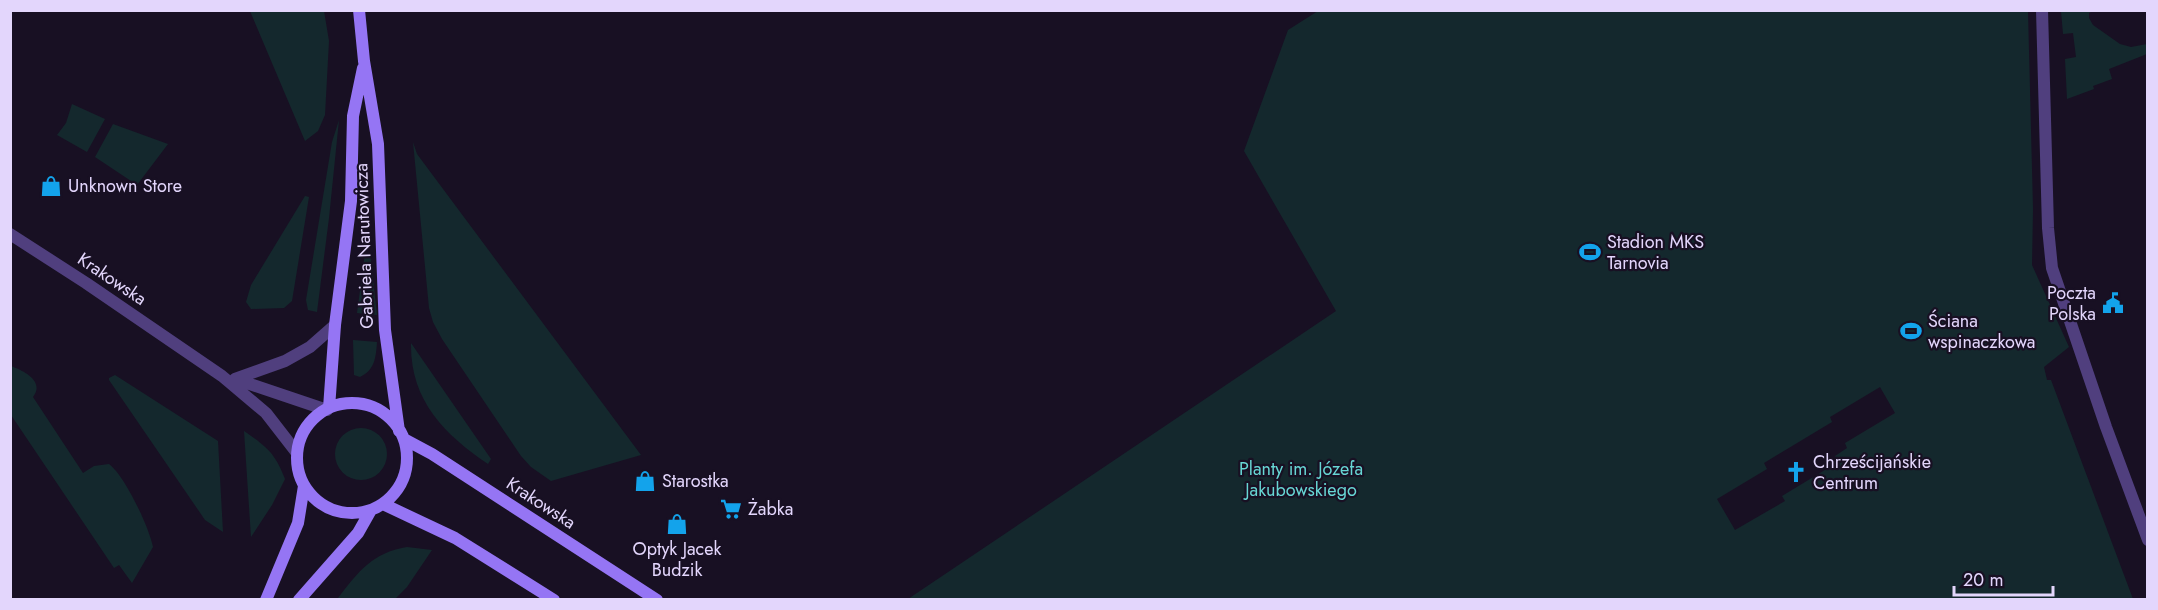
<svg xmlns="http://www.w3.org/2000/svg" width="2158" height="610" font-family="Jost,sans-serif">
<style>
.green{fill:#14282d;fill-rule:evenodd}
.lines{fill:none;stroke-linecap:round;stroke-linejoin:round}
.street{stroke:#503f7e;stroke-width:12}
.secondary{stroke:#9575f4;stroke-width:12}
.labels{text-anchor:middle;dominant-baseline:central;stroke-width:4.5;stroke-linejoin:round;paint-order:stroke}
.poi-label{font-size:18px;fill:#e3d6fc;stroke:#181023;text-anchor:start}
.street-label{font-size:18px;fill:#e3d6fc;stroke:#181023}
.park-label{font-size:18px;fill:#67d6d4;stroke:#181023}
</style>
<rect width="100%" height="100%" fill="#181023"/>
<!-- green -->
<path class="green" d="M250,11H324L329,41L325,115L318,131L305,141Z
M1318,11H2028L2033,209L2032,265L2069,347L2044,367L2047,380H2051L2133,599H908L1336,311L1244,151L1288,30ZM1880,387L1895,413L1845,443L1847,448L1835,456L1838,462L1782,496L1785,501L1735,530L1717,499L1767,469L1764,463L1832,422L1830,417Z
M2061,11H2093L2089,13V18L2093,25L2120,44L2131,47L2147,44V54L2109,69L2112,79L2093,86L2094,89L2067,99L2065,59L2076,57L2073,33L2063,34Z
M72,104L105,119L87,152L57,135L66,123Z
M339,120L329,218L317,312L308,310L306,300L332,142Z
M113,124L168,144L137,185L95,157Z
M413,142L417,154L641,455L551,481L531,467L521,456L442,339L433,322L429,308Z
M305,196L309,197L292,301L284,308L251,309L246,302L251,285Z
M365,253L370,255L371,261L377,315L357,313Z
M353,340L377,342C376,357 375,370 360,377L354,375Z
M411,343L491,459L488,464C444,434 410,400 411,343Z
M11,366C24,371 45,381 33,397L83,473L94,466L109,464C125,476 149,527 153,547L132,583L119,565L114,568L11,415Z
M115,375L218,441L223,532L205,520L109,380V378Z
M335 454a26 26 0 1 1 52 0a26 26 0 1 1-52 0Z
M244,431C267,447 275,453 285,479L272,505L251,537Z
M407,547L432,550L407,587L395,599L338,598C359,571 372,553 407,547Z"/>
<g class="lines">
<!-- street -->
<path class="street" d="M2042,10L2048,228L2052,268L2106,427L2148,540
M10,234L86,283L222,376L266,413L297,453
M235,379L285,361L310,347L335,325
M235,379L327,410"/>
<!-- secondary -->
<path class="secondary" d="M359,10L364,61L378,144L385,330L399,431
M297 458a55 55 0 1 1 110 0a55 55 0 1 1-110 0Z
M329,408L335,325L351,201L353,116L363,68
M404,439L432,454L657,600
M383,504L455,538L554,600
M266,600L298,523L304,486
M299,600L358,533L371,510"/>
</g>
<!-- icons -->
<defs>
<symbol id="shop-bare" viewBox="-9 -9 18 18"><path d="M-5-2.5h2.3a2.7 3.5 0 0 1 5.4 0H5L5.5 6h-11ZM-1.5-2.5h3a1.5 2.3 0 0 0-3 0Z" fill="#13a3eb" stroke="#181023" stroke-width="2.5" paint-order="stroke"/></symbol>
<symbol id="stadium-bare" viewBox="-9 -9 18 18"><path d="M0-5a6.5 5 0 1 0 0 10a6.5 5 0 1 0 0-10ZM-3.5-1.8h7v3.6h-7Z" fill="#13a3eb" stroke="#181023" stroke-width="2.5" paint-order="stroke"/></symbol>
<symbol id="civic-bare" viewBox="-9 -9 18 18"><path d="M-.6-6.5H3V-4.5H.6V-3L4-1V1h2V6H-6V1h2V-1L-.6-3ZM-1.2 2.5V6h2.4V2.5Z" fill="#13a3eb" stroke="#181023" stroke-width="2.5" paint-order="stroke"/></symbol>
<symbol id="church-bare" viewBox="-9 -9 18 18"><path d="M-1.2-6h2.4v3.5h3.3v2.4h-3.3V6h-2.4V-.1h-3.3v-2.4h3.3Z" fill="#13a3eb" stroke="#181023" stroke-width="2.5" paint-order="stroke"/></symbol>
<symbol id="supermarket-bare" viewBox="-9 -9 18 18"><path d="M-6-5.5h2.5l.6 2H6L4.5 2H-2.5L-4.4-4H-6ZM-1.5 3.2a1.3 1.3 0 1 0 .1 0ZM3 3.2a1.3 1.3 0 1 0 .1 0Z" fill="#13a3eb" stroke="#181023" stroke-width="2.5" paint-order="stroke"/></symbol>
</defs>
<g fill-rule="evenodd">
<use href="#shop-bare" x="36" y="171" width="30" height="30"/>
<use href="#stadium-bare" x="1575" y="237" width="30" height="30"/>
<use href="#civic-bare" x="2098" y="288" width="30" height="30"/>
<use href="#stadium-bare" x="1896" y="316" width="30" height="30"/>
<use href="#church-bare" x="1781" y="457" width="30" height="30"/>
<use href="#shop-bare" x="630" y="466" width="30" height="30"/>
<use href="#supermarket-bare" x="716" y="494" width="30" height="30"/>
<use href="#shop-bare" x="662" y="509" width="30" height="30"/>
</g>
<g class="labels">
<!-- poi labels -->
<g class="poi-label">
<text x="68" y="186">Unknown Store</text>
<text x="1607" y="242">Stadion MKS<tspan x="1607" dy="21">Tarnovia</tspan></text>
<text x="2096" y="293" text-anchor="end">Poczta<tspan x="2096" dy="21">Polska</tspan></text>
<text x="1928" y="321">Ściana<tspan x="1928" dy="21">wspinaczkowa</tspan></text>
<text x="1813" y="462">Chrześcijańskie<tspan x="1813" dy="21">Centrum</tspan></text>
<text x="662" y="481">Starostka</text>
<text x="748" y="509">Żabka</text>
<text x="677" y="549" text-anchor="middle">Optyk Jacek<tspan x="677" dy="21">Budzik</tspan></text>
</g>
<!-- street labels -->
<g class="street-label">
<text transform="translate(364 246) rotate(-92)">Gabriela Narutowicza</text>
<text transform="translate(112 279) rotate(34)">Krakowska</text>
<text transform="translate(541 503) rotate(33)">Krakowska</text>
</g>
<!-- park labels -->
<g class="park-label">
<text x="1301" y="469">Planty im. Józefa<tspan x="1301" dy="21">Jakubowskiego</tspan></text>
</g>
</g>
<!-- border -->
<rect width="2158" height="610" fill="none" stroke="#e3d6fc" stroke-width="24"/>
<!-- scale -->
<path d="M1954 586v9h99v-9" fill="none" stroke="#e3d6fc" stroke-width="3"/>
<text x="1963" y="586" font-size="18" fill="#e3d6fc" stroke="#181023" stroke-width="4.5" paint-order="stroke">20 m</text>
</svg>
